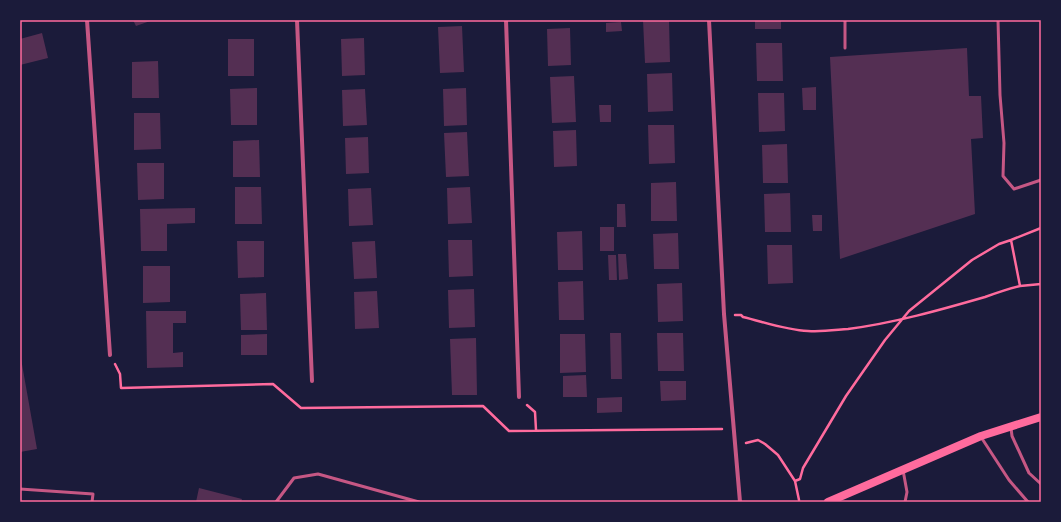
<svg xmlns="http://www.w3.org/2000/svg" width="1061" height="522" font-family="'Open Sans',sans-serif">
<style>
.building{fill:#542f53}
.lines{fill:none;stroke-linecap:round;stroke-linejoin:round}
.path{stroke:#ff6b9d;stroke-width:2.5}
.service{stroke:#c65784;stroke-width:3}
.minor{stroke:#c65784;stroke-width:4}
.secondary{stroke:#ff6b9d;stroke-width:8}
.neatline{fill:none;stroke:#ff6b9d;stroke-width:1.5}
</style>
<rect width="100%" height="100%" fill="#1b1b3a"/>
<!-- building -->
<path class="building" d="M133,20H153L136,26Z
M643,20H669L670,62L645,63Z
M755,20H781V29H755Z
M621,22L622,31L606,32V23Z
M462,26L464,72L440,73L438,27Z
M570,28L571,65L548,66L547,29Z
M42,33L48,58L20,65V39Z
M364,38L365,75L342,76L341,39Z
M228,39H254V76H228Z
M756,43H782L783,81H757Z
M967,48L969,96H981L983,138L971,139L975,214L840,259L830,57Z
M158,61L159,98H132V62Z
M672,73L673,111L648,112L647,74Z
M574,76L576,122L552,123L550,77Z
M816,87V110H803L802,88Z
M257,88V125H231L230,89Z
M466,88L467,125L444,126L443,89Z
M365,89L367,125L343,126L342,90Z
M758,93H784L785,131L759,132Z
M599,105H611V122H600Z
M134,113H160L161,149L134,150Z
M648,125H674L675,163L649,164Z
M576,130L577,166L554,167L553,131Z
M467,132L469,176L446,177L444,133Z
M368,137L369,173L346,174L345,138Z
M259,140L260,177H233V141Z
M787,144L788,183H763L762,145Z
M137,163H164V199L138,200Z
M676,182L677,221H651V183Z
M235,187H261L262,224H235Z
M470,187L472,223L448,224L447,188Z
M371,188L373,225L349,226L348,189Z
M790,193L791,232H765L764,194Z
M617,204H625L626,227H617Z
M195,208V223L167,224V251H141L140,209Z
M812,215H822V231H813Z
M600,227H614V251H600Z
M582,231L583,270H558L557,232Z
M678,233L679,269H654L653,234Z
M448,240H472L473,276L449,277Z
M237,241H264V277L238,278Z
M375,241L377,278L354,279L352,242Z
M767,245H792L793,283L768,284Z
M618,254H626L628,279L619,280Z
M608,255H616L617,280H609Z
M143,266H170V302L143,303Z
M583,281L584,320H559L558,282Z
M682,283L683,321L658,322L657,284Z
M474,289L475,327L449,328L448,290Z
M377,291L379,328L355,329L354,292Z
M266,293L267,330H241L240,294Z
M146,311H186V323H173V353L183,352V367L147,368Z
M610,333H621L622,379H611Z
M657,333H683L684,371H658Z
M267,334V355H241V335Z
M560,334H585L586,372L560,373Z
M476,338L477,395H452L450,339Z
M20,353L37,449L20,452Z
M586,375L587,397H563V376Z
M660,381H686V400L661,401Z
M622,397V412L597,413V398Z
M199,488L242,499L241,502H196Z"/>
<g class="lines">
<!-- path -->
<path class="path" d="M1020,286L1041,284
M735,315H741L743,317C764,322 786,330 808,331C822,332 835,330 848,329C894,323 940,310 985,297C996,293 1007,289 1020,286L1011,240L1041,228
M115,364L120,374L121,388L273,384L301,408L483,406L509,431L722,429
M527,405L535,412L536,430
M746,443L758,440L765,444L778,455L795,481L799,500
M795,481L800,479L803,468L846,396L885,340L909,311L972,260L999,244L1011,240"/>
<!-- service -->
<path class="service" d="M998,20L1000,95L1004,143L1003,176L1014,189L1041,180
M845,48V20
M1011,428L1012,436L1029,473L1041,484
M981,437L1009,480L1028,502
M903,470L907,492L905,502
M20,489L93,494L92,502
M276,502L294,478L318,474L419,502"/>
<!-- minor -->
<path class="minor" d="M87,20L110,355
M297,20L312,381
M506,20L519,397
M709,20L724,314L740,502"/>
<!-- secondary -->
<path class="secondary" d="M828,502L981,436L1041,417"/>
</g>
<!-- border -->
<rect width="1061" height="522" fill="none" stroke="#1b1b3a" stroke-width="42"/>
<rect x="21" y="21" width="1019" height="480" class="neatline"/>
</svg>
